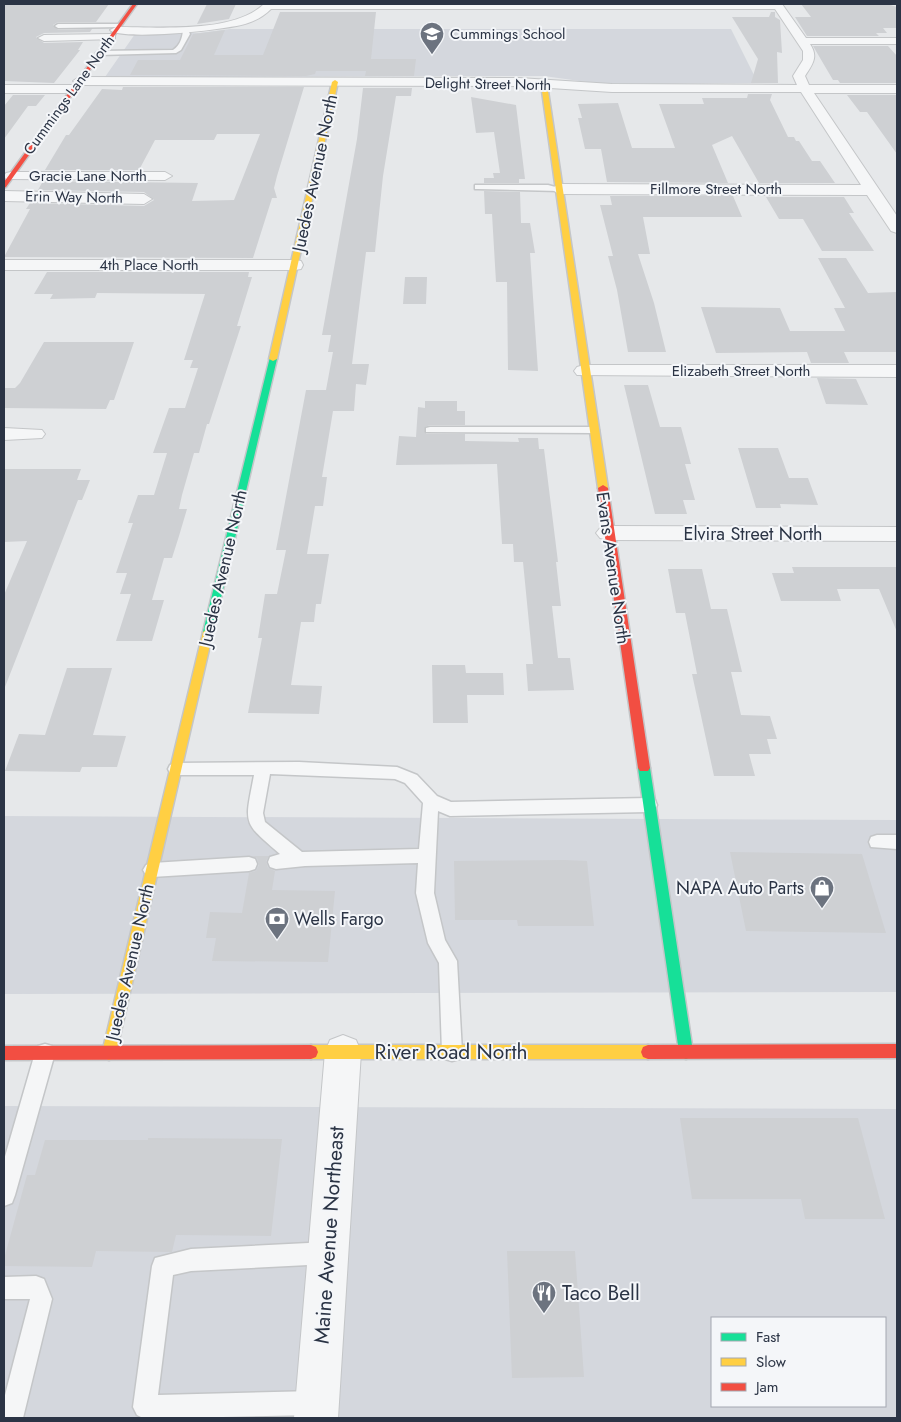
<svg xmlns="http://www.w3.org/2000/svg" width="901" height="1422" font-family="Jost,sans-serif">
<style>
.built{fill:#d4d7dd;fill-rule:evenodd}
.building{fill:#ced0d3}
.lines{fill:none;stroke-linecap:round;stroke-linejoin:round}
.lane-casing{stroke:#c4c6c8;stroke-width:3}
.street-casing{stroke:#c4c6c8;stroke-width:2}
.fast-casing{stroke:#c4c6c8;stroke-width:3}
.slow-casing{stroke:#c4c6c8;stroke-width:3}
.jam-casing{stroke:#c4c6c8;stroke-width:3}
.lane{fill:#f5f6f7;fill-rule:evenodd}
.street{fill:#f5f6f7;fill-rule:evenodd}
.fast{fill:#16e098;fill-rule:evenodd}
.slow{fill:#ffcf43;fill-rule:evenodd}
.jam{fill:#f24e42;fill-rule:evenodd}
.labels{text-anchor:middle;dominant-baseline:central;stroke-width:4;stroke-linejoin:round;paint-order:stroke}
.far-poi-label{font-size:15px;fill:#2b3445;stroke:#f4f6f9;text-anchor:start}
.far-street-label{font-size:15px;fill:#2b3445;stroke:#f4f6f9}
.street-label{font-size:18px;fill:#2b3445;stroke:#f4f6f9}
.poi-label{font-size:18px;fill:#2b3445;stroke:#f4f6f9;text-anchor:end}
.near-street-label{font-size:21px;fill:#2b3445;stroke:#f4f6f9}
.near-poi-label{font-size:21px;fill:#2b3445;stroke:#f4f6f9;text-anchor:start}
</style>
<rect width="100%" height="100%" fill="#e6e8ea"/>
<!-- built -->
<path class="built" d="M230,29H731L758,83L601,84L544,76L105,77L135,34L199,33Z
M4,816L897,820V992L4,994Z
M4,1106L897,1109V1418H4ZM712,1318H885V1406H712Z"/>
<!-- building -->
<path class="building" d="M4,4H109L96,22H58L53,25L58,30L92,29L90,32L44,33L36,37L44,43L83,42L78,50H80L54,83L4,81Z
M207,4H236L229,19L197,24Z
M801,4H887L897,7V28H883L887,33H876L879,36H807L795,17H811Z
M280,12H376L371,59H416L414,76H365L366,71H316L315,74L306,76L130,75L138,60H180L193,34L225,30L214,55H263Z
M771,12H775V17L780,20L782,53L777,52L778,83H751L758,59L732,17H769Z
M813,46H888L897,56V83H840L838,80H833Z
M123,87H304L277,176L274,188L277,198H272L253,258L4,257L30,209H26L30,203L144,206L154,200L144,192L38,190L43,181L198,183L192,201L234,200L260,134H217L214,140H155L139,170H45L66,135H69L102,89L122,90Z
M363,88H412L411,96H396L383,176L375,252H366L352,364H369L366,385L356,384L354,411H333L322,477H327L323,506H315L307,554H329L321,604H316L314,622H301L291,685L322,686L319,714L248,713L262,638H258L265,594H277L286,550H276L306,390H326L333,352H328L331,335H322L357,139Z
M748,94H772L770,100L788,137H794L796,141H799L812,161H820L835,183H759L732,136L712,145L728,183L607,182L601,149H585L578,118H582L578,104L618,103L632,148H675L659,104H704L702,98H747Z
M13,95H45L36,106H28L4,139V106Z
M847,95H897V154L867,112H860Z
M471,97L516,105L525,179H519V183H484V178H494L493,173H500L494,132L476,133Z
M484,191L520,192L521,223H530L535,253H530L538,371L508,370L507,282H496L492,214H485Z
M610,196H733L742,217H643L650,254H638L654,303L666,352H628L617,290L608,256H613L600,205H612Z
M766,197H844L854,213H849L874,251H822L803,219H779Z
M818,258H846L868,293L897,292V352H844L849,363H811L807,352L716,353L701,307L780,308L790,331H845L834,308H845Z
M47,272H249L248,277H252L237,326H241L209,424H207L199,453H194L182,495L179,509H187L179,536L172,558H164L152,600H164L152,641H116L131,594H120L127,573H116L133,523H128L138,495H154L167,453H153L169,408H185L198,368H190L193,360H184L205,294L97,293L95,298L50,299L53,294H34Z
M405,277H427L426,304H403Z
M44,342H134L114,400H110L106,409L4,408V388H15L20,383Z
M817,378L856,379L868,405L826,404Z
M624,385H648L660,427H681L691,464H685L695,500H683L687,514H655Z
M425,401H457V411H465V425H430L425,427L426,434H465V441L519,442L518,438H538L539,449H544L558,562H556L561,606H552L558,658H570L574,690L528,691L526,664H533L523,562H514L513,544H502L497,464L396,465L399,436L416,437L418,407L425,408Z
M738,448H778L789,478H808L818,505L780,504L781,508H756Z
M4,469H81L77,480H90L82,500H78L5,687L4,595L27,541L4,542Z
M792,567H897V632L879,589H837L841,601H781L772,573H794Z
M668,569H702L711,609H727L742,672H731L741,715L770,716L777,739H767L771,754H749L755,776H714L692,674H697L685,613H676Z
M432,665H465L466,673H503L504,695H467L468,723H433Z
M67,668H112L93,735L126,736L117,767H82L80,772L5,771L19,734L45,735Z
M730,852L862,854L886,933L746,931Z
M252,856H269L266,861L268,868L275,871L272,890L335,891L328,962L212,961L216,938H206L210,912L242,913L249,873L256,871L259,865L257,858Z
M564,860L587,861L594,926H518L517,920H455L454,861Z
M680,1118H858L885,1219H805L801,1199H692Z
M148,1138L282,1139L271,1236L176,1235L172,1252L96,1251L92,1267L4,1266V1259L27,1175H35L45,1140H148Z
M507,1251H575L584,1377L512,1378Z"/>
<g class="lines">
<defs>
<path id="lane" d="M119,24L121,27L58,28L55,26L58,24Z
M183,28H187L190,34L181,50L176,53L99,55L96,53L99,51L173,50C181,45 183,35 183,28Z
M475,185H548L563,189L559,191L478,189H475Z
M430,427H593L599,430L593,433L426,432V428Z
M299,762L397,767L417,775L437,796L451,802L649,798L655,800L657,805L655,810L649,812L450,816L438,811L434,893L445,940L457,961L462,1052L459,1059L452,1061L445,1059L442,1052L439,963L428,943L416,893L418,863L305,866L276,869L270,867L268,862L270,857L280,854C241,821 245,824 254,775H176L170,773L168,769L170,765L176,763ZM270,774L395,779L405,783L423,803L419,849L302,852L265,822L263,813Z
M877,835H897V849L871,847L869,842L871,837Z
M249,857L255,859L257,864L255,869L249,871L152,877L146,875L143,870L146,865L152,863Z
M45,1044L52,1046L55,1053L15,1195L12,1203L4,1206V1160L35,1053L38,1046Z
M328,1242L336,1245L339,1253L336,1261L328,1264L191,1271L173,1275L158,1395L315,1391L323,1395L327,1403L323,1411L315,1415L177,1418H143L137,1415L133,1407L152,1266L155,1258L191,1249Z
M36,1276L44,1279L52,1299L23,1418H4V1399L30,1299H4V1277Z"/>
<path id="street" d="M264,4H782L806,38H897V44H810C819,57 812,65 805,76L809,85H897V93H814L897,216V233L891,231L867,195L559,194L551,189L559,184L861,185L801,92H612L519,86L79,85L73,81L79,77L519,78L612,84L797,85L793,76L803,60V51L775,9H271C264,16 257,20 248,23C230,30 121,41 110,30L116,27C157,27 233,34 264,4Z
M111,34L115,35V39L44,41L38,38L44,35Z
M4,85H73L79,89L73,93H4Z
M11,172H165L172,176L165,180L6,179L4,176L6,173Z
M4,191L144,194L152,199L144,204L4,201Z
M4,260H295L301,261L303,265L301,269L295,270H4Z
M584,365H897V377L577,375L574,371L577,367Z
M4,428L42,430L45,434L42,438L4,440Z
M608,526L897,527V541L608,540L600,538L596,533L600,528Z
M343,1035L356,1040L361,1052L338,1418H294L325,1052L330,1040Z"/>
<path id="fast" d="M270,357L277,359L213,632L208,636L203,632Z
M644,763L648,765L650,768L693,1052L691,1057L686,1059L681,1057L679,1052L638,768L640,765Z"/>
<path id="slow" d="M335,80L338,82L277,359L273,361L269,359L332,82Z
M547,82L550,84L548,91L608,488L603,491L598,488L542,91L544,84Z
M208,628L213,632L116,1053L114,1058L109,1060L104,1058L102,1053L203,632Z
M311,1045H648L653,1047L655,1052L653,1057L648,1059H311L306,1057L304,1052L306,1047Z"/>
<path id="jam" d="M133,4H137L6,187L4,188V182Z
M603,485L608,488L650,768L648,771H640L638,768L598,488Z
M897,1044V1058L648,1059L643,1057L641,1052L643,1047L648,1045Z
M311,1045L316,1047L318,1052L316,1057L311,1059L4,1060V1046Z"/>
</defs>
<!-- lane casing -->
<use href="#lane" class="lane-casing"/>
<!-- street casing -->
<use href="#street" class="street-casing"/>
<!-- fast casing -->
<use href="#fast" class="fast-casing"/>
<!-- slow casing -->
<use href="#slow" class="slow-casing"/>
<!-- jam casing -->
<use href="#jam" class="jam-casing"/>
<!-- lane -->
<use href="#lane" class="lane"/>
<!-- street -->
<use href="#street" class="street"/>
<!-- fast -->
<use href="#fast" class="fast"/>
<!-- slow -->
<use href="#slow" class="slow"/>
<!-- jam -->
<use href="#jam" class="jam"/>
</g>
<!-- icons -->
<defs>
<symbol id="school-pin" viewBox="-11 -11 22 30"><path d="M0 17L-7.5 6A9.5 9.5 0 1 1 7.5 6Z" fill="#6c737f" stroke="#f4f6f9"/><path d="M0-5L7-2L0 1L-7-2ZM-4 1L0 2.5L4 1V4Q0 6-4 4Z" fill="#fff"/></symbol>
<symbol id="shop-pin" viewBox="-11 -11 22 30"><path d="M0 17L-7.5 6A9.5 9.5 0 1 1 7.5 6Z" fill="#6c737f" stroke="#f4f6f9"/><path d="M-5-2.5h2.3a2.7 3.5 0 0 1 5.4 0H5L5.5 6h-11ZM-1.5-2.5h3a1.5 2.3 0 0 0-3 0Z" fill="#fff"/></symbol>
<symbol id="bank-pin" viewBox="-11 -11 22 30"><path d="M0 17L-7.5 6A9.5 9.5 0 1 1 7.5 6Z" fill="#6c737f" stroke="#f4f6f9"/><path d="M-6-4H6V4H-6ZM0-2.3a2.3 2.3 0 1 0 0 4.6a2.3 2.3 0 1 0 0-4.6Z" fill="#fff"/></symbol>
<symbol id="restaurant-pin" viewBox="-11 -11 22 30"><path d="M0 17L-7.5 6A9.5 9.5 0 1 1 7.5 6Z" fill="#6c737f" stroke="#f4f6f9"/><path d="M-5-6h1v4h1v-4h1v4h1v-4h1v5L-1.5 .5V6h-2V.5L-5-1ZM5-6V6H3V1.5H1.5Q1.5-4 5-6Z" fill="#fff"/></symbol>
</defs>
<g fill-rule="evenodd">
<use href="#school-pin" x="418" y="20" width="28" height="38"/>
<use href="#shop-pin" x="808" y="874" width="28" height="38"/>
<use href="#bank-pin" x="263" y="905" width="28" height="38"/>
<use href="#restaurant-pin" x="530" y="1279" width="28" height="38"/>
</g>
<g class="labels">
<!-- far-poi labels -->
<g class="far-poi-label">
<text x="450" y="34">Cummings School</text>
</g>
<!-- far-street labels -->
<g class="far-street-label">
<text transform="translate(488 84) rotate(1)">Delight Street North</text>
<text transform="translate(69 95) rotate(-54)">Cummings Lane North</text>
<text x="88" y="176">Gracie Lane North</text>
<text x="716" y="189">Fillmore Street North</text>
<text transform="translate(74 197) rotate(1)">Erin Way North</text>
<text x="149" y="265">4th Place North</text>
<text x="741" y="371">Elizabeth Street North</text>
</g>
<!-- street labels -->
<g class="street-label">
<text transform="translate(315 173) rotate(-78)">Juedes Avenue North</text>
<text x="753" y="534">Elvira Street North</text>
<text transform="translate(223 568) rotate(-77)">Juedes Avenue North</text>
<text transform="translate(613 568) rotate(82)">Evans Avenue North</text>
<text transform="translate(130 962) rotate(-77)">Juedes Avenue North</text>
</g>
<!-- poi labels -->
<g class="poi-label">
<text x="804" y="888">NAPA Auto Parts</text>
<text x="294" y="919" text-anchor="start">Wells Fargo</text>
</g>
<!-- near-street labels -->
<g class="near-street-label">
<text x="451" y="1052">River Road North</text>
<text transform="translate(329 1235) rotate(-86)">Maine Avenue Northeast</text>
</g>
<!-- near-poi labels -->
<g class="near-poi-label">
<text x="562" y="1293">Taco Bell</text>
</g>
</g>
<!-- border -->
<rect width="901" height="1422" fill="none" stroke="#2b3445" stroke-width="10"/>
<!-- legend -->
<rect x="711" y="1317" width="175" height="90" fill="#f4f6f9" stroke="#a4a8b1"/>
<rect x="721" y="1333" width="25" height="8" fill="#16e098" stroke="#a4a8b1"/>
<text x="756" y="1342" font-size="15" fill="#2b3445">Fast</text>
<rect x="721" y="1358" width="25" height="8" fill="#ffcf43" stroke="#a4a8b1"/>
<text x="756" y="1367" font-size="15" fill="#2b3445">Slow</text>
<rect x="721" y="1383" width="25" height="8" fill="#f24e42" stroke="#a4a8b1"/>
<text x="756" y="1392" font-size="15" fill="#2b3445">Jam</text>
</svg>
